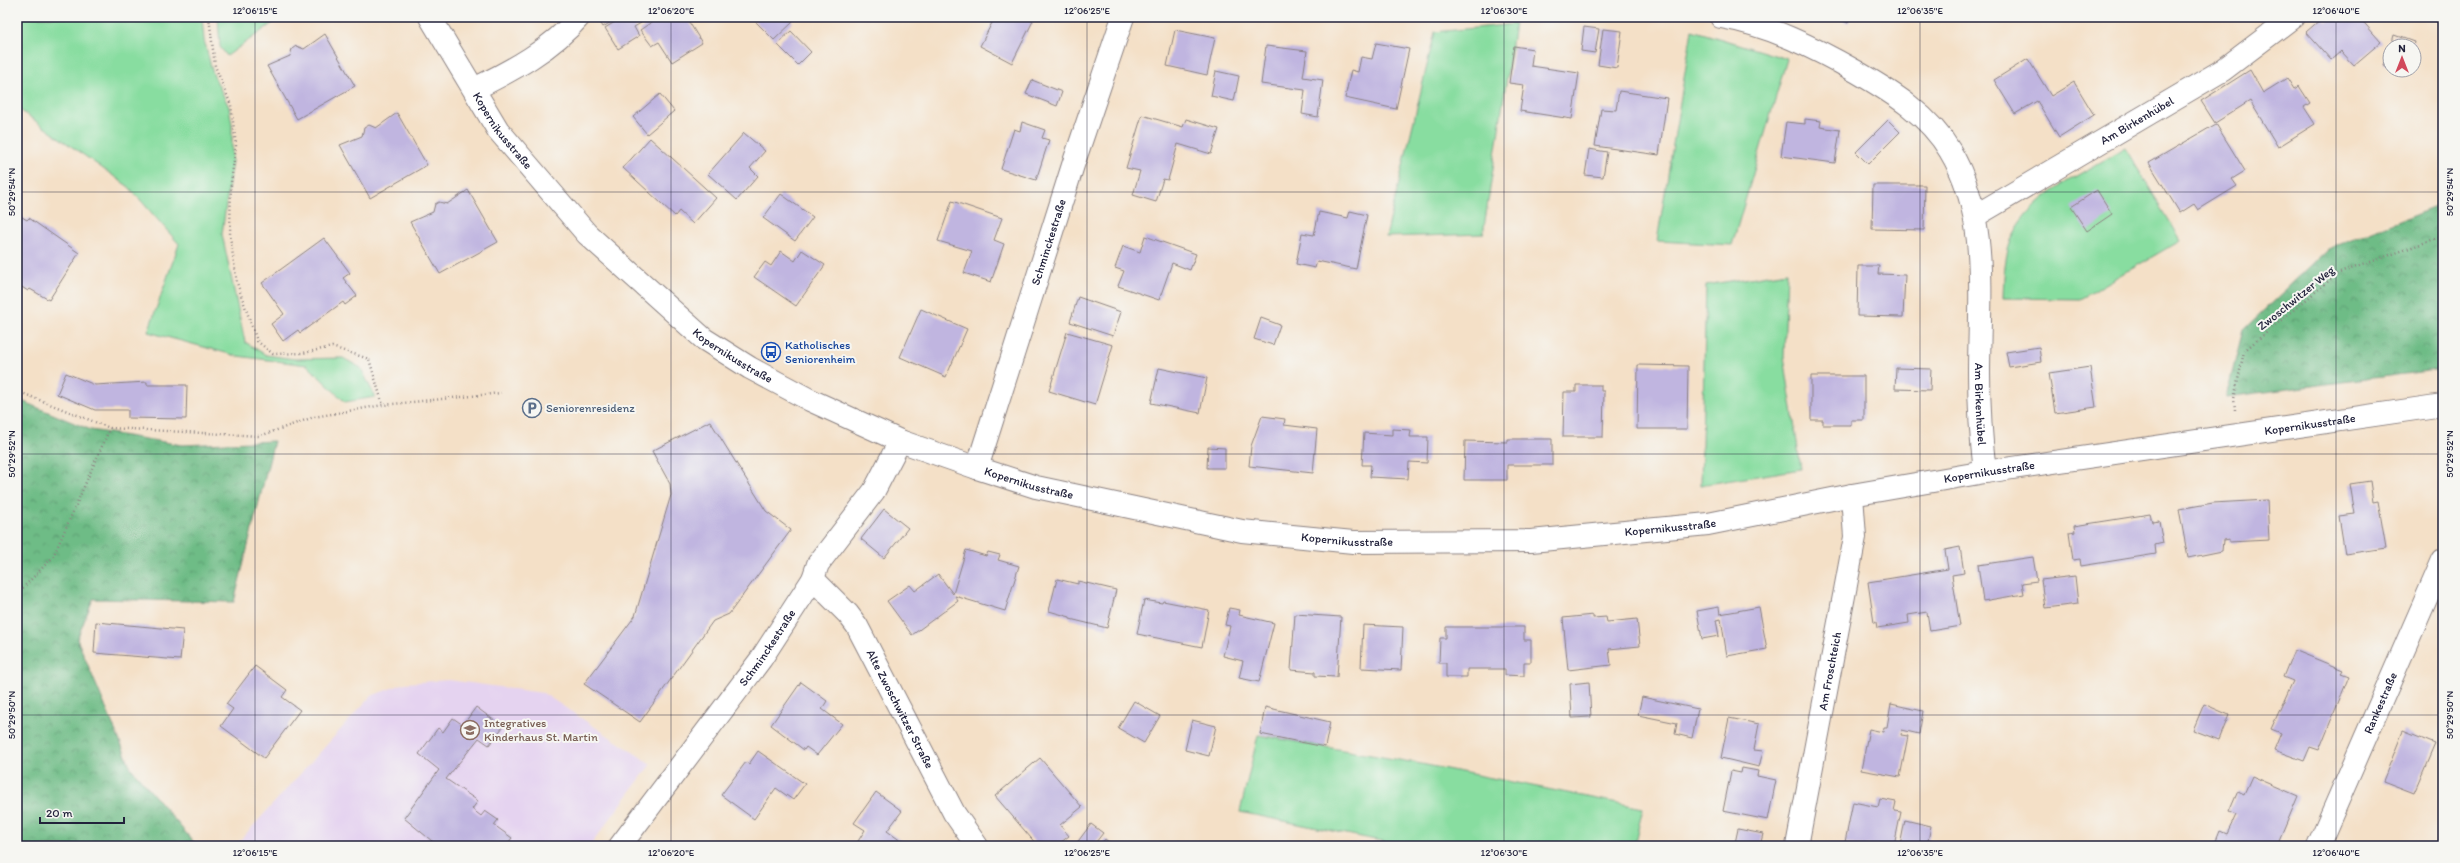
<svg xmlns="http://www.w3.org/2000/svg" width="2460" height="863" font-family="Itim,sans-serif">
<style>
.built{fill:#e5d3f0}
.green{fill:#88dda0;stroke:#55806e}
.forest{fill:url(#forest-crowns);stroke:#486f60}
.building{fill:#c0b5e0}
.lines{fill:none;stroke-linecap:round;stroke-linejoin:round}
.minor-casing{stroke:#8b8181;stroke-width:24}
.tertiary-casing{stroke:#8b8181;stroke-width:24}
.path{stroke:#8b8181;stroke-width:2.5;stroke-dasharray:1 3;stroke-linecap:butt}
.minor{stroke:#fff;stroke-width:22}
.tertiary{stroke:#fff;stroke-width:22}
.ticks{fill:none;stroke:#22223b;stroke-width:1;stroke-opacity:0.45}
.labels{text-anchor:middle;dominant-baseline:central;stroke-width:4;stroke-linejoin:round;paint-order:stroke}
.street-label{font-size:12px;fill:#22223b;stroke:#f6f6f2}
.transit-label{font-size:12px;fill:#164399;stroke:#f6f6f2;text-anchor:start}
.service-label{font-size:12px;fill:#4e5e75;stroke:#f6f6f2;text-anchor:start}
.education-label{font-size:12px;fill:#785e54;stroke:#f6f6f2;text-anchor:start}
.neatline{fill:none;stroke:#22223b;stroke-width:1.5}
.ticks-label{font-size:10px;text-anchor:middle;fill:#22223b}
</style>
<defs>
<pattern id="forest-crowns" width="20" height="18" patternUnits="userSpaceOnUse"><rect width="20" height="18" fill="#6ebc86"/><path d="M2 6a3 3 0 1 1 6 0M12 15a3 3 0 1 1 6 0" fill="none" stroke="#5a986f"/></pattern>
</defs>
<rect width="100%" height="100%" fill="#f6f6f2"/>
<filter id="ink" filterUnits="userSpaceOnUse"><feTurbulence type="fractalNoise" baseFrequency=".025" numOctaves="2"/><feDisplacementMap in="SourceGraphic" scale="8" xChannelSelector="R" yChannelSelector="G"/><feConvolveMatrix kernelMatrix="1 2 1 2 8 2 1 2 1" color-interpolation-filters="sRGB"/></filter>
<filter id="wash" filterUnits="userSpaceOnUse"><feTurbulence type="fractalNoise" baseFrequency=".012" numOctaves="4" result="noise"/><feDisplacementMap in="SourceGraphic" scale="16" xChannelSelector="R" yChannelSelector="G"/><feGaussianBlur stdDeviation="0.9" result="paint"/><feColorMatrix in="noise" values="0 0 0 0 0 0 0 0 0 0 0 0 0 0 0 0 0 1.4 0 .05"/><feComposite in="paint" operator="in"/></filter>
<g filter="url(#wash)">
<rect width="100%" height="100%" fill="#f4e0c7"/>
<!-- built -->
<path class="built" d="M449,680L543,693L651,764L590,846H235L371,696L405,683Z"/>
<!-- green -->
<path class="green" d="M17,17H202L204,40L213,74L229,107L232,124V161L222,234L245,342L266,355L294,359L343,358L361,368L375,397L345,402L307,365L237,356L148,332L179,244L129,187L17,108Z
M218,17H281L227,56L220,47Z
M1515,24L1483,234L1386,237L1435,32Z
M1692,30L1787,59L1732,245L1657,241Z
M2125,148L2181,240L2080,299L2003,298C2004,276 2004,252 2015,232C2036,192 2088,171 2125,148Z
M1787,272L1784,356L1801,469L1701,485L1706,285Z
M1258,735L1416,763L1643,808L1634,846H1405L1240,812Z"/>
<!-- forest -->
<path class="forest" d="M2443,204V369L2226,397L2243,330L2328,249Z
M17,399L91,430L182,445L274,441L234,602L93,599L77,639L131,768L197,846H17Z"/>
<g id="blocks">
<!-- building -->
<path class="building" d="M597,17H619L603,27Z
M623,17H638L641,23L634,27L639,36L618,49L605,28Z
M659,17H686L702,43L672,62L659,42L652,46L640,30Z
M757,17H788L793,22L774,40L754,20Z
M995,17H1025L1033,21L1012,63L980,46Z
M1837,17H1851L1848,23Z
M2331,17H2359L2381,42L2354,65L2341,51L2331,60L2306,32L2322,18L2326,22Z
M1584,27L1599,29L1595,53L1581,51Z
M1603,29L1622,31L1617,68L1598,65Z
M1175,30L1215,38L1207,75L1167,66Z
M791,31L811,52L798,65L777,44Z
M325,34L355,86L297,119L267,66L290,56L292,49L296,46L304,49Z
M2394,35L2414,42L2413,46H2391Z
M1376,43L1409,49L1396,109L1345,98L1351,70L1358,72L1361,57L1372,59Z
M1266,46L1307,51L1303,77L1323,80L1318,117L1302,114L1305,90L1261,84Z
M1514,46L1533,49L1531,66L1579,73L1572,119L1520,111L1524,85L1509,83Z
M2390,48V68L2384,65Z
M2028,59L2051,96L2074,82L2094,115L2059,137L2037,101L2015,114L1994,80Z
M2250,70L2263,93L2287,78L2294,89L2299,86L2310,103L2304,107L2315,124L2278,147L2250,101L2215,123L2201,101Z
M1216,71L1239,76L1234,101L1211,96Z
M1032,80L1062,92L1057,106L1026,94Z
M1619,91L1667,98L1659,155L1595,146L1601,109L1616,110Z
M660,94L674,111L647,134L633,117Z
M397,113L427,165L370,198L340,145L362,136L364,128L369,125L376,128Z
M1142,115L1183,127L1186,119L1219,129L1211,154L1178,144L1168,180L1163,179L1156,202L1133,195L1140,171L1126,168Z
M1805,119L1821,121L1820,127L1840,130L1835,163L1781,156L1786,122L1805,124Z
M1888,120L1900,132L1868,164L1856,152Z
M1022,122L1045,130L1042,138L1049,140L1036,180L1001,169L1014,129L1020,131Z
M2216,124L2245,171L2232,179L2237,186L2198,210L2194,204L2180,213L2149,163Z
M744,133L765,151L750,168L758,176L737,200L708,174Z
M650,138L716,198L693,224L679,211L675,216L623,168Z
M1589,149L1607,152L1603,177L1585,175Z
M1873,185H1925L1924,230L1872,229Z
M468,190L498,242L440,274L410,222L433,212L435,204L439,202L447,204Z
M2097,190L2112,214L2087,231L2071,207Z
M781,194L813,217L795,241L763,218Z
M952,201L1002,218L994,240L1004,244L991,282L964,273L972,251L938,241Z
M1350,211L1367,215L1356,269L1317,261L1315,268L1296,264L1302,233L1314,235L1319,212L1348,218Z
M17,214L27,220L29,218L79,253L49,300L30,289L28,291L17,284Z
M1145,236L1196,254L1190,270L1172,263L1159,300L1118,286L1124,271L1115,268L1123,246L1140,252Z
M324,238L350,273L343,278L357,296L345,305L343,302L300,333L298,330L283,341L271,324L284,314L262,283Z
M802,250L825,265L796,306L754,277L765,262L771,266L781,251L795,261Z
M1858,266H1879L1878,274L1905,275L1903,317L1857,316Z
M1078,297L1121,312L1113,336L1070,322Z
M921,309L967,329L946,377L900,357Z
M1261,318L1280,325L1273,345L1254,339Z
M1067,332L1113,345L1095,405L1049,391Z
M2039,347L2041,362L2009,367L2006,352Z
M1638,365L1688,366L1687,429H1637Z
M2090,367L2096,407L2055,413L2049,373Z
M1159,368L1207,378L1200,413L1151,403Z
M1896,368L1931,369L1930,390L1895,389Z
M66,373L95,385L147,382V385H187L186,419L128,418V410H95L57,394Z
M1811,376H1864V420H1851V425H1823V420H1811Z
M1576,385H1601V391H1604L1603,437H1563L1564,392H1576Z
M1262,416L1285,419L1284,425L1317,429L1313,473L1249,466L1251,446Z
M710,421L766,511L791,530L729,614L713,621L640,722L584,684L635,616L671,495L670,484L652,451Z
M1392,429L1411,430L1410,437H1428L1427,463L1409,462L1408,479L1370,477L1371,465H1362L1364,433L1392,435Z
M1507,439H1552V465H1507V480H1464L1465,441L1507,442Z
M1208,447L1225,448V468H1207Z
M2370,481L2373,502L2378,501L2386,548L2345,554L2339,516L2355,514L2350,484Z
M2267,500L2269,540L2229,542V539L2223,540L2222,551L2188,558L2179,509L2213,503Z
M884,509L908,528L884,558L861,539Z
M2150,514L2152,522L2159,521L2163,543L2155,545L2156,554L2081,566L2080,559L2073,560L2069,533L2075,532L2074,526Z
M1960,547L1964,573L1952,575L1960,626L1930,631L1927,612L1908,615L1909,623L1877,628L1876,622L1874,623L1868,582L1948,569L1945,550Z
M966,550L986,556L988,552L1000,555L998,560L1019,566L1005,611L955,596L958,601L912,635L887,601L910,585L915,591L938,574L953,594Z
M2033,557L2037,581L2022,583L2024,594L1983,601L1978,565Z
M2075,576L2078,604L2045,608L2041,580Z
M1057,579L1078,584V581L1116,590L1107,628L1070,619V617L1049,611Z
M1144,600L1162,603L1163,601L1209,610L1202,647L1137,634Z
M1719,607L1720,614L1759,607L1767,649L1727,656L1721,619L1716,620L1719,636L1702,639L1697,611Z
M1229,608L1240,610L1239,615L1274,623L1259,682L1239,678L1243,661L1223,656L1230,626L1225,625Z
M1295,614L1341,617L1337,677L1315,676V672L1291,670Z
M1593,615V618L1606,617L1607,622L1637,619L1640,646L1609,649L1611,665L1568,670L1563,618Z
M96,622L183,630L180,660L94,653Z
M1363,625L1403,627L1401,670L1361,668Z
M1446,627H1524V640H1531V662H1524V676L1505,675V669H1467V677H1446V663H1439L1440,638H1446Z
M2294,650L2343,670L2341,673L2349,676L2319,750L2310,747L2304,761L2274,750L2281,733L2271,729L2293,681L2283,677Z
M255,666L287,690L282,697L300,710L264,758L221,726L233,709L226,704Z
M801,682L827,701L822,709L842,724L817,755L806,747L804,750L771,725Z
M1589,682L1591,717L1572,718L1570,684Z
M1642,697L1698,709L1692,738L1675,734L1677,723L1638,715Z
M1134,701L1160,716L1144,743L1118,728Z
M1891,704L1923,711L1919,734L1902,730L1901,735L1908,736L1900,777L1861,770L1869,729L1883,732L1884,727H1887Z
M2204,704L2229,715L2219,740L2193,730Z
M476,707L503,727L489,745L479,738L446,779L478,801L472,809L481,816L485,811L498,820L494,825L512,838L508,843L513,846H438L404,818L439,770L419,754L438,728L443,732L453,718L463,725Z
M1265,707L1330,722L1325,747L1260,734Z
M1729,718L1759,724L1754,750L1763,751L1759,767L1721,758Z
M1192,720L1216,726L1209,756L1185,750Z
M2403,731L2435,744L2414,793L2383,781Z
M758,751L805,784L793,800L776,788L754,819L721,795L746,762L749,764Z
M1040,758L1082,807L1060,825L1069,836L1056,846L1037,845L995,796Z
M1742,768L1758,771L1757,776L1776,780L1768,820L1723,811L1731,771L1741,773Z
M2252,776L2298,796L2277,846H2214L2220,831L2227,834L2236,815L2229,812L2238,791L2244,794Z
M876,792L902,811L887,831L908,846H855L865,830L854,823Z
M1880,799L1896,802L1894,811L1901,812L1894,846H1866L1845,842L1853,802L1878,807Z
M1905,820L1931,826L1927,846H1900Z
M1091,824L1103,833L1093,846H1078L1076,844Z
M1738,829L1763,834L1760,846L1735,843Z
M1105,839L1114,846H1099Z
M683,841L690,846H679Z"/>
</g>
</g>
<g filter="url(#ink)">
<use href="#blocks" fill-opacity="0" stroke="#8b8181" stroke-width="1"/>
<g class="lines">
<defs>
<g id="minor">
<path id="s1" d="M1721,17C1769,25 1815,48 1857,72C1893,93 1929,115 1950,151C1990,217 1979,300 1979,373C1979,406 1981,439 1985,472"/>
<path d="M474,89C511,71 552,49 579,17"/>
<path id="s2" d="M1975,216L2223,70L2293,17"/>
<path id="s3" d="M977,468L1074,162L1123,17"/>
<path id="s4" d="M813,579L848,614L857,626L954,813L977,846"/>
<path id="s5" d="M620,846L761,659L813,579L818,564L874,491L900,441"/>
<path id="s6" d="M1797,846L1855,537L1852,495"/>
<path id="s7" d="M2318,846L2443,560"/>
</g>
<g id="tertiary">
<path id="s8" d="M430,17L498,130L587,234L704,339L750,368L810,400L900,441L977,468L1036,487L1242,531L1353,542L1531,541L1708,524L1852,495L1985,472L2443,405"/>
</g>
</defs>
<!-- minor casing -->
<use href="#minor" class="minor-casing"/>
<!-- tertiary casing -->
<use href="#tertiary" class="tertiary-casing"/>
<!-- path -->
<path class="path" d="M209,17L215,66L231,105L236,146L231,182L230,236L237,283L257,341L273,354L303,353L332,347L369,359L383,405
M17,391L110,428L260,436L314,417L383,405L501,393
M2235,410L2234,399L2244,351L2337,274L2443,236
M17,594L53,557L110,428"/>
<!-- minor -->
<use href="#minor" class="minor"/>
<!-- tertiary -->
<use href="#tertiary" class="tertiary"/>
</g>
</g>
<!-- ticks -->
<path class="ticks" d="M255,17V846M671,17V846M1087,17V846M1504,17V846M1920,17V846M2336,17V846M17,192H2443M17,454H2443M17,715H2443"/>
<!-- icons -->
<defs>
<symbol id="bus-ring" viewBox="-11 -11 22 22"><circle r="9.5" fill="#f6f6f2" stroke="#1a4fb4" stroke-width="1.5"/><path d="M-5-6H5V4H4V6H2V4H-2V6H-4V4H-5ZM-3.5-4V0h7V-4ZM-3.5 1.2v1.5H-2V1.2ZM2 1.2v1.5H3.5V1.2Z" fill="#1a4fb4"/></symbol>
<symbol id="parking-ring" viewBox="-11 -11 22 22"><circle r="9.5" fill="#f6f6f2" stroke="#5c6f8a" stroke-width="1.5"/><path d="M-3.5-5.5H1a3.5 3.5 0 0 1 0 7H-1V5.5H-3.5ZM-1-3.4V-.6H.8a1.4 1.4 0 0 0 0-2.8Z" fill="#5c6f8a"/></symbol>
<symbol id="school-ring" viewBox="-11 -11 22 22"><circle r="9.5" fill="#f6f6f2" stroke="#8d6e63" stroke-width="1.5"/><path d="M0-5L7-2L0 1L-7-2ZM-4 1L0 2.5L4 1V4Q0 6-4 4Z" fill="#8d6e63"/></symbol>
</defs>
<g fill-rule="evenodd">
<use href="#bus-ring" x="760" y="341" width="22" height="22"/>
<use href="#parking-ring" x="521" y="397" width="22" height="22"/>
<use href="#school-ring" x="459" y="719" width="22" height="22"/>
</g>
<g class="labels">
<!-- street labels -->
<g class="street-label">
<text stroke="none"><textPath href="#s2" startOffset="188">Am Birkenhübel</textPath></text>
<text stroke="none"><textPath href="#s8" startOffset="135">Kopernikusstraße</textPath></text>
<text stroke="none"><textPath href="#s3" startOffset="237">Schminckestraße</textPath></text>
<text transform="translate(2296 298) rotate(-39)">Zwoschwitzer Weg</text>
<text stroke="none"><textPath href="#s8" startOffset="459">Kopernikusstraße</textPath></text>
<text stroke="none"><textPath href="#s1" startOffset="529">Am Birkenhübel</textPath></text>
<text stroke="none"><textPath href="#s8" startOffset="2079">Kopernikusstraße</textPath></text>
<text stroke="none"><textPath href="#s8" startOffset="1755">Kopernikusstraße</textPath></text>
<text stroke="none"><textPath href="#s8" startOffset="783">Kopernikusstraße</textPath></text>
<text stroke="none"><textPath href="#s8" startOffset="1431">Kopernikusstraße</textPath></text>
<text stroke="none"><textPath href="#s8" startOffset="1107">Kopernikusstraße</textPath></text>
<text stroke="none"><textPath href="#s5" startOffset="247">Schminckestraße</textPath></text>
<text stroke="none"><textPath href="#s6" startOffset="178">Am Froschteich</textPath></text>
<text stroke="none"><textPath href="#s7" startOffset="156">Rankestraße</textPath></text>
<text stroke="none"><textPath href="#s4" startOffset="158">Alte Zwoschwitzer Straße</textPath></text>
</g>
<!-- transit labels -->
<g class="transit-label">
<text x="785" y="345">Katholisches<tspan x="785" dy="14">Seniorenheim</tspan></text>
</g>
<!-- service labels -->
<g class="service-label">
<text x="546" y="408">Seniorenresidenz</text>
</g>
<!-- education labels -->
<g class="education-label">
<text x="484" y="723">Integratives<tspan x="484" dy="14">Kinderhaus St. Martin</tspan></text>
</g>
</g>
<!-- margin -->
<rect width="2460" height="863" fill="none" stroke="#f6f6f2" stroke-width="44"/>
<!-- north arrow -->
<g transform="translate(2402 58)"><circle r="19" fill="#f6f6f2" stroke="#a1a1a9"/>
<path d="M0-3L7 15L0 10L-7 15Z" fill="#d1495b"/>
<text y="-6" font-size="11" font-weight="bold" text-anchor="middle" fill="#22223b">N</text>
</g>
<!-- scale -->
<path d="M40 817v6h84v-6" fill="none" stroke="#22223b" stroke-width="2"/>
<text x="46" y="817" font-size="12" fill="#22223b" stroke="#f6f6f2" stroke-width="3" paint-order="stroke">20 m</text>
<rect x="22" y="22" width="2416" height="819" class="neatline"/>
<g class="ticks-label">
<text x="255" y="14">12°06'15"E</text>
<text x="671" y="14">12°06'20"E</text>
<text x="1087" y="14">12°06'25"E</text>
<text x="1504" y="14">12°06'30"E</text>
<text x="1920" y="14">12°06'35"E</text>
<text x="2336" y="14">12°06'40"E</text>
<text transform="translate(11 192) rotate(-90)" y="4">50°29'54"N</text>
<text transform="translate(2449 192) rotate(-90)" y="4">50°29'54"N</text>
<text transform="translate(11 454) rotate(-90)" y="4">50°29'52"N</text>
<text transform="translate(2449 454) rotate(-90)" y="4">50°29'52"N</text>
<text transform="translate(11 715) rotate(-90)" y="4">50°29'50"N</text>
<text transform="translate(2449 715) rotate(-90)" y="4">50°29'50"N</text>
<text x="255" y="856">12°06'15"E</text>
<text x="671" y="856">12°06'20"E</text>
<text x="1087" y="856">12°06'25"E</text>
<text x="1504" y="856">12°06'30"E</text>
<text x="1920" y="856">12°06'35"E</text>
<text x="2336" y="856">12°06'40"E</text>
</g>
</svg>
